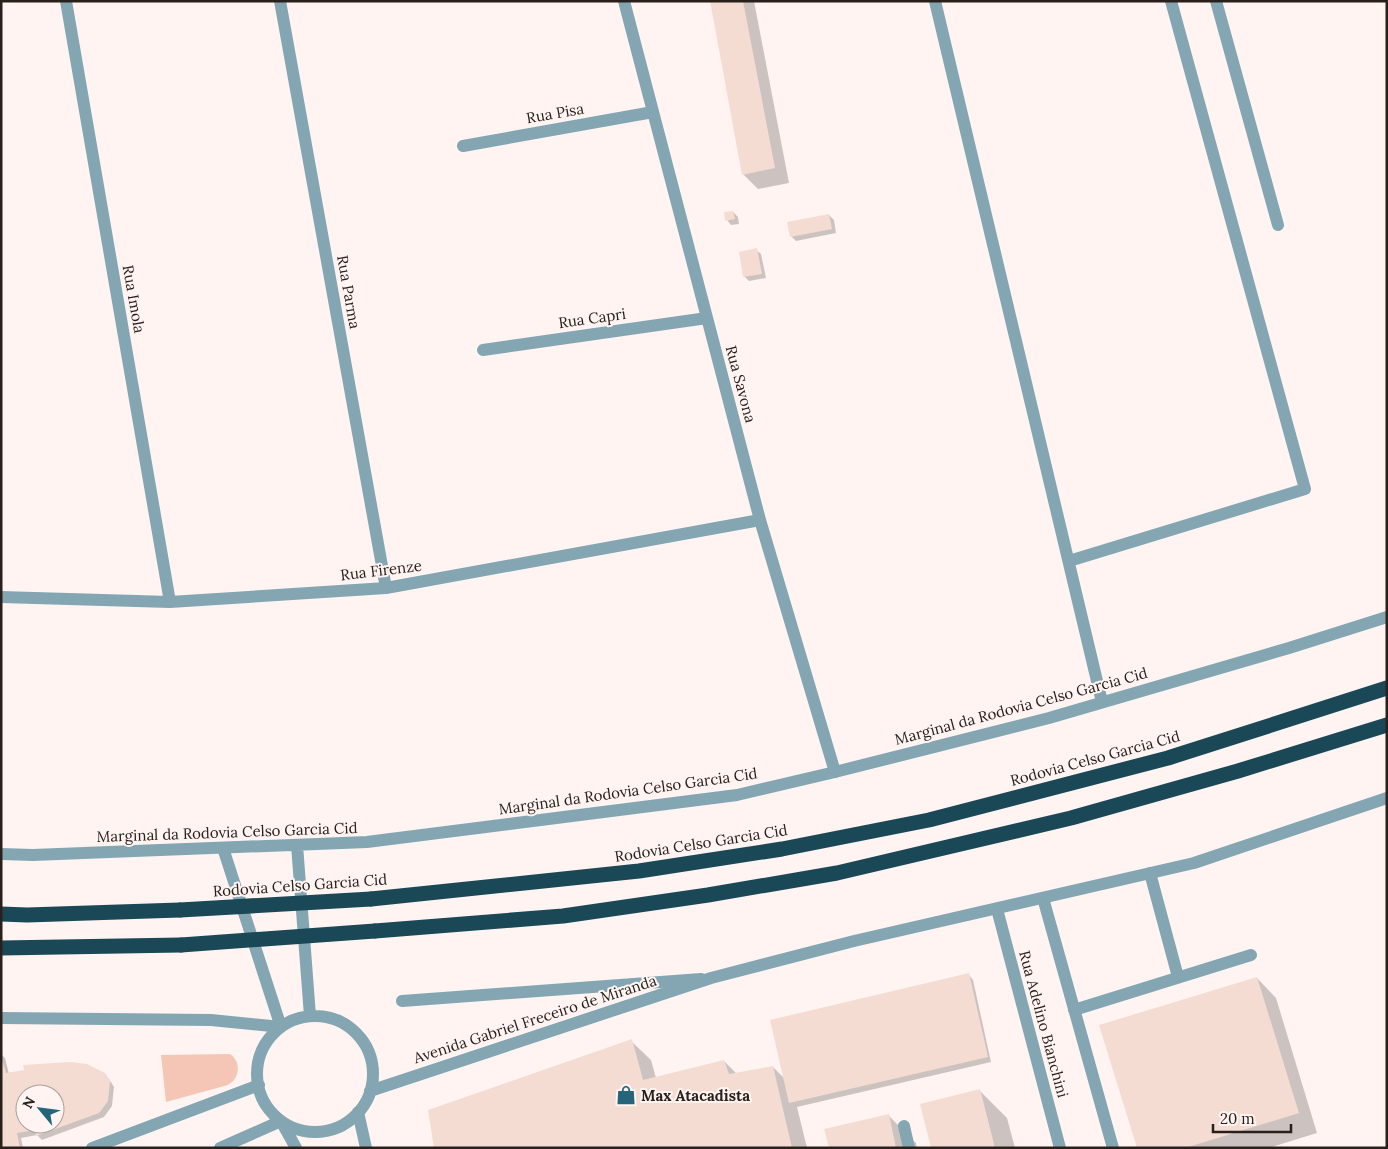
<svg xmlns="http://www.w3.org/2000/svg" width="1388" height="1149" font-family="Lora,serif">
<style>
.green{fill:#f5c6b5}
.shadow{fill:#0003;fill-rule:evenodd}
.building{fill:#f5dcd3;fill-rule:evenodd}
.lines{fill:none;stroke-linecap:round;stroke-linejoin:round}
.service{stroke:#84a6b3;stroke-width:12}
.minor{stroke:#84a6b3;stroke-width:12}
.tertiary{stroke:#84a6b3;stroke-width:12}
.motorway{stroke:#1a4857;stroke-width:15}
.motorway-bridge{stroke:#1a4857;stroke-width:15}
.labels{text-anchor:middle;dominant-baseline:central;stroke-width:4;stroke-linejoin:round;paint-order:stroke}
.street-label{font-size:15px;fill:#29201c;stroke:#fff4f1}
.poi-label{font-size:15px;font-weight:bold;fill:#29201c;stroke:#fff4f1;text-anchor:start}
</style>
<rect width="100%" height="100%" fill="#fff4f1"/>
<!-- green -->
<path class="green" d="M230,1054C238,1059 241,1071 234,1080C233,1082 230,1083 228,1085L166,1102L161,1055Z"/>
<!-- shadow -->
<path class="shadow" d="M711,1H754L789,183L758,189L743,174Z
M733,212L738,217L739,224L731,225L727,220Z
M829,215L834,220L836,233L796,241L791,236Z
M756,250L761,254L766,278L749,281L744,276Z
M969,975L973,980L991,1062L797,1107L807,1148H435L631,1041L651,1060L656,1078L724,1061L737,1074L773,1067L785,1079Z
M1257,978L1276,998L1317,1133L1268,1148H1138Z
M1,1054L5,1058L9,1074H104L109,1079L114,1087L112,1106L104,1117L42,1140L37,1135L21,1138L23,1148H1ZM25,1094H55V1124H25Z
M979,1090L1007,1118L1015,1148H933Z
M888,1115L916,1143L917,1148H830Z"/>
<!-- building -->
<path class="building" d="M710,1H743L775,168L742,175Z
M733,211L735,219L725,221L724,212Z
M829,214L832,229L790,237L787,222Z
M757,248L762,274L743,277L739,252Z
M969,973L988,1057L789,1103L770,1020Z
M1257,977L1299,1113L1185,1148H1137L1099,1025Z
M632,1039L643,1080L724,1060L729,1074L773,1066L792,1148H434L428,1110Z
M1,1057L6,1073L24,1070L23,1065L70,1062L87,1064L105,1073L110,1081L108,1101L99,1113L36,1136L35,1130L17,1133L20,1148H1ZM25,1094H55V1124H25Z
M980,1089L995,1148H931L920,1104Z
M889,1114L896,1148H829L824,1129Z"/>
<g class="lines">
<!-- service -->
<path class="service" d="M1150,873L1178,977
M1043,898L1113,1148
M402,1001L701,979
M1074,1010L1251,955"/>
<!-- minor -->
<path class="minor" d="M66,1L170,602
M280,1L386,588
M624,1L760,520L835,772
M935,1L1102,702
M1216,1L1278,225
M463,146L653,112
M483,350L707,318
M1069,561L1305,489L1171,1
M1,597L170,602L386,588L760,520
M997,909L1060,1148
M904,1126L909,1148"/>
<!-- tertiary -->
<path class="tertiary" d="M297,845L310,1016
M1,854L33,855L367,842L737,795L835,772L1049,718L1289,648L1387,617
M257 1074a58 58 0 1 1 116 0a58 58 0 1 1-116 0Z
M1,1018L211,1020L281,1027L223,848
M370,1091L711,978L854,941L1194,863L1387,798
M358,1112L366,1148
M92,1148L259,1085
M220,1148L281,1121L296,1148"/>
<!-- motorway -->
<path class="motorway" d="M371,899L639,871L782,849L929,820L1168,758L1387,688
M1,914L27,915L180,910
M375,931L563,916L708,895L837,873L1071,818L1238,771L1387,725
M1,948L181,945"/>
<!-- motorway-bridge -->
<path class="motorway-bridge" d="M180,910L371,899
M181,945L375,931"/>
</g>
<!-- icons -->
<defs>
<symbol id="shop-bare" viewBox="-9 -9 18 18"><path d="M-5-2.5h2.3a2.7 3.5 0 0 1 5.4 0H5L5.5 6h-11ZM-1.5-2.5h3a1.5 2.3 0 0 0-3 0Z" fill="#25657a" stroke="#fff4f1" stroke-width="2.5" paint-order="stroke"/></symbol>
</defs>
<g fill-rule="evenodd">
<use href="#shop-bare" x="612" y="1081" width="28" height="28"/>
</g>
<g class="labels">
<!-- street labels -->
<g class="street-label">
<text transform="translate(555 113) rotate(-10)">Rua Pisa</text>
<text transform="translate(349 292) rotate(80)">Rua Parma</text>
<text transform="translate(134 299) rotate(80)">Rua Imola</text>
<text transform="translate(592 318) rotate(-8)">Rua Capri</text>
<text transform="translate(741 384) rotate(75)">Rua Savona</text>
<text transform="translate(381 570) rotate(-7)">Rua Firenze</text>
<text transform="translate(1021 706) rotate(-15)">Marginal da Rodovia Celso Garcia Cid</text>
<text transform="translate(1095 758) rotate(-15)">Rodovia Celso Garcia Cid</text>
<text transform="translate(628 791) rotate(-8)">Marginal da Rodovia Celso Garcia Cid</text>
<text transform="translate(227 832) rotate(-2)">Marginal da Rodovia Celso Garcia Cid</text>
<text transform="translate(701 843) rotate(-9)">Rodovia Celso Garcia Cid</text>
<text transform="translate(300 885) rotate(-4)">Rodovia Celso Garcia Cid</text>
<text transform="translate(535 1019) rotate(-18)">Avenida Gabriel Freceiro de Miranda</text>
<text transform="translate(1044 1024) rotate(75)">Rua Adelino Bianchini</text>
</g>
<!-- poi labels -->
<g class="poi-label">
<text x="641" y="1095">Max Atacadista</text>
</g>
</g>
<!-- border -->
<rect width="1388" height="1149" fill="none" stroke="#29201c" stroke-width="5"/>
<!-- north arrow -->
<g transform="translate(40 1109) rotate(299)"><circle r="24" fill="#fff4f1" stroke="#a99f9c"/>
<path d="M0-4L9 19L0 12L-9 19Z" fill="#25657a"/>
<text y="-8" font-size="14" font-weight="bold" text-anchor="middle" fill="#29201c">N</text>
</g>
<!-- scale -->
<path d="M1213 1124v8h78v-8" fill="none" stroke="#29201c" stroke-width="2.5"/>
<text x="1220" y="1124" font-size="15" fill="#29201c" stroke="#fff4f1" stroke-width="4" paint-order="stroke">20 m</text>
</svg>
